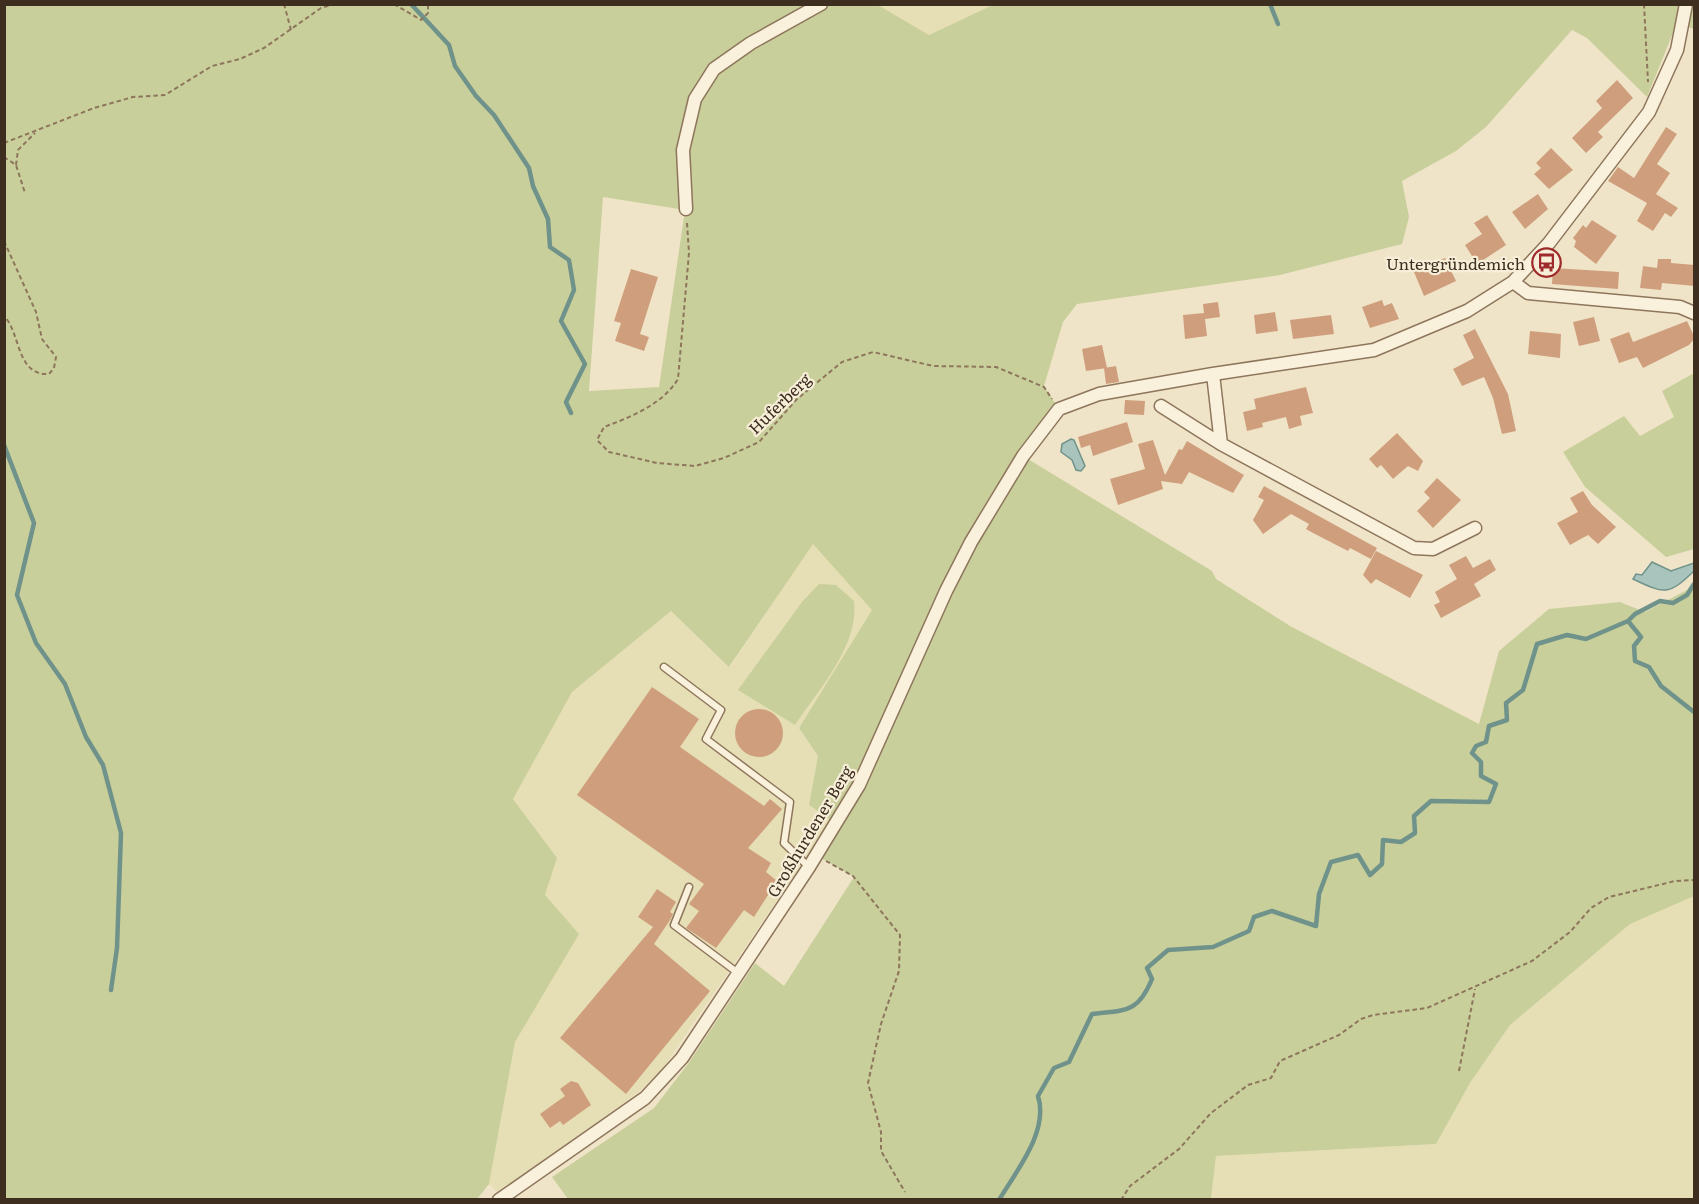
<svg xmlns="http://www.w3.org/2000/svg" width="1699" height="1204" font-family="Literata,serif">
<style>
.farmland{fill:#e6deb5}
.green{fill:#c9cf9b;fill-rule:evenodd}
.water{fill:#a9c4bc;stroke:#6f938a;stroke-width:1.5}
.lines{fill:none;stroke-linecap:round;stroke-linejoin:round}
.stream{stroke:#6f938a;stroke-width:4.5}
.building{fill:#cf9f7d}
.service-casing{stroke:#8d765c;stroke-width:9}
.minor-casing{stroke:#8d765c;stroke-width:15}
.path{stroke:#8d765c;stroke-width:2;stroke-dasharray:4.5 3;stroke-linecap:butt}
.service{stroke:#faf1dc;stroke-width:6}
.minor{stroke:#faf1dc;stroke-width:12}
.labels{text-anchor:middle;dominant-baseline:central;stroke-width:4.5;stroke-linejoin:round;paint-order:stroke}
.poi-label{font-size:16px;fill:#3d2e20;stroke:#f7eed8;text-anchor:end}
.street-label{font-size:16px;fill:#3d2e20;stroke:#f7eed8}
</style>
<rect width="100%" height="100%" fill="#f0e4c8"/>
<!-- farmland -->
<path class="farmland" d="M876,5H995L929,35Z
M813,543L873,610L799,728L818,756L809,805L835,823L816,855L810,852L661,1071L635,1095L497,1192L489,1184L515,1042L532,1010L545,895L557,858L513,799L571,692L671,611L730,667Z
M1690,896H1694V1199L1211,1200L1216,1156L1436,1144L1470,1083L1510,1025L1630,924Z"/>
<!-- green -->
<path class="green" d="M876,4L929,35L995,4L1694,5V29L1677,23L1647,97L1587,38L1572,30L1486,127L1456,151L1402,181L1409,217L1402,244L1280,275L1077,304L1063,322L1044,386L1059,409L1023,456L1212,571L1216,579L1290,626L1479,724L1499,651L1549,609L1620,602L1645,612L1687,590L1694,581V896L1630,924L1510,1025L1470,1083L1436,1144L1216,1156L1211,1199H568L552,1177L654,1108L688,1064L755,963L784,986L854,877L816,855L835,823L809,805L818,756L799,728L872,610L813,544L729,667L671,611L572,692L513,799L557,858L545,895L579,934L515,1042L489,1184L477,1199L5,1200V5ZM603,197L685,210L659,387L589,391Z
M1694,373V549L1666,557L1585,487L1563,452L1624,416L1640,436L1674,417L1662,391Z
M819,584L836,585L854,601C859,646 819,689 795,725L738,690L802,602Z"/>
<!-- water -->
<path class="water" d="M1071,439L1074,440L1085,466L1081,471L1076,470L1072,460L1061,452L1062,444Z
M1652,562L1671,571L1694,563V571C1668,596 1665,594 1633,579L1636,574L1642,575Z"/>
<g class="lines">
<!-- stream -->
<path class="stream" d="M411,4L449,45L455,66L476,96L494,115L529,168L533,186L548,219L550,247L569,260L574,290L561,321L585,364L566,402L571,413
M1270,4L1278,24
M4,445L34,523L17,595L36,643L65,684L86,737L103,765L121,833L117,948L111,990
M1628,621L1641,637L1634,646L1635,661L1649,667L1661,686L1694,712
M999,1200C1017,1170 1049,1131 1038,1096L1054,1068L1069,1062L1092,1014C1126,1010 1138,1013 1152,979L1147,968L1168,950L1213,947L1249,931L1254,917L1272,911L1316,926L1319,894L1331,862L1358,855L1370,875L1382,864L1383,840L1401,842L1415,833L1414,816L1431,801L1489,802L1496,784L1481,776V762L1472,753L1476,746L1486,742L1489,726L1507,720L1506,703L1523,690L1537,644L1567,635L1586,639L1628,621L1635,614L1660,601L1673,603L1687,595L1694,584"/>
</g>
<!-- building -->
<path class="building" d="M1617,80L1633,98L1598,132L1603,137L1586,153L1572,138L1602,108L1596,101Z
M1666,127L1677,134L1657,164L1670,173L1656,194L1678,208L1671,217L1665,213L1653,231L1637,221L1647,203L1608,181L1618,167L1634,178Z
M1551,148L1573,170L1549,189L1534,174L1541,168L1536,163Z
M1538,194L1548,209L1525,229L1512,212Z
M1487,215L1506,245L1477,264L1465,245L1482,234L1474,223Z
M1592,220L1617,236L1596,264L1574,247L1576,241L1573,238L1583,225L1586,228Z
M1445,258L1456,281L1424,296L1414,272Z
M1658,259H1671V263L1695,265V286L1662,283L1661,290L1640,288L1643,266L1657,268Z
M1553,268L1619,272L1618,289L1552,284Z
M631,269L658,277L640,334L649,337L644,351L615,341L621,323L614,321Z
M1382,300L1384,306L1392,303L1399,319L1370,328L1362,307Z
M1218,302L1220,317L1205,319L1207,336L1185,339L1183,315L1204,313L1203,304Z
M1275,312L1278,331L1256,334L1254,315Z
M1331,315L1334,334L1293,339L1290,320Z
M1594,317L1600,341L1579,346L1573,322Z
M1687,321L1695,338L1689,345L1643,368L1637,357L1619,363L1610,339L1629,332L1633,342Z
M1475,329L1508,394L1516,431L1502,434L1493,398L1484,377L1462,386L1453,369L1474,358L1463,335Z
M1530,331L1561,334L1560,358L1528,354Z
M1102,345L1107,368L1086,371L1082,349Z
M1116,366L1119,382L1106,384L1104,368Z
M1306,387L1313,413L1300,416L1302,425L1289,429L1286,417L1262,423L1263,427L1247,431L1243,412L1256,409L1254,399Z
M1125,400L1145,401L1144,415L1124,414Z
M1127,422L1133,442L1093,456L1090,445L1081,448L1078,437Z
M1397,433L1423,461L1418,471L1408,466L1393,479L1381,465L1377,468L1369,459Z
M1153,440L1165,475L1179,449L1182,450L1187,441L1244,475L1233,493L1189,472L1182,484L1161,481L1163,489L1118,505L1110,479L1145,469L1138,444Z
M1437,478L1461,500L1433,528L1417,511L1430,498L1424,492Z
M1264,486L1377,548L1371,559L1350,548L1348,551L1313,533L1306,529L1309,524L1291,514L1263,534L1253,520L1264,500L1258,497Z
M1583,491L1592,505L1616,527L1598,544L1588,535L1570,545L1557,523L1578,512L1570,498Z
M1376,551L1423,575L1410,598L1376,579L1371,584L1363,575Z
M1466,556L1473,568L1490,559L1496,570L1474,584L1481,596L1441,618L1434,605L1440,602L1435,592L1457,579L1449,565Z
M652,687L699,719L680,747L764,806L770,799L782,809L748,848L771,863L766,872L777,881L754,917L744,910L716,948L686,928L699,911L689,904L704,884L577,795Z
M735 733a24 24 0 1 1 48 0a24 24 0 1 1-48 0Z
M657,889L676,902L670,912L673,914L670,920L654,944L710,991L626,1094L560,1038L653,927L638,917Z
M571,1081L578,1083L591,1105L563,1125L560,1121L550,1128L540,1114L565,1096L560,1089Z"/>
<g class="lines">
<defs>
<path id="service" d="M664,667L721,710L706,739L790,802L784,843L809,867
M689,887L674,925L738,973"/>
<path id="minor" d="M686,209L683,150L695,99L714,69L751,43L821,4
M1513,282L1528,293L1680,307L1694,313
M1213,374L1221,444L1414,548L1433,549L1475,528
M1161,406L1221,444
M499,1200L645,1098L682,1058L809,867L859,785L946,591L971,542L1023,456L1059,409L1099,394L1213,374L1374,350L1467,311L1513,282L1549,243L1649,112L1677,50L1686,4"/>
</defs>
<!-- service casing -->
<use href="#service" class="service-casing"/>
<!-- minor casing -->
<use href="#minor" class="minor-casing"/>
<!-- path -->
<path class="path" d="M284,4L291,30
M394,4L421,20L428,13V4
M1644,4L1648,82
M4,143L94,108L133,97L165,95L212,66L240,59L264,48L321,8L334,4
M4,157L16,165L25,193
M16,165L18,150L35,133
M687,223L689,253L678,379C663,404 631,417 604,427L597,440L609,452L657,463L695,466L724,458L759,442L797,399L842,362L873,352L933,366L996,367L1044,387L1052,399
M4,241L36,312L42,339L56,357L54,368L49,374C16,376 21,333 4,316
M826,861L853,876L900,935L899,971L881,1024L868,1083L881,1132V1151L905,1192
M1459,1071L1475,989
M1121,1200L1130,1186L1179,1149L1211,1113L1248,1085L1271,1078L1280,1061L1339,1035L1361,1019L1373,1015L1427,1008L1532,961L1570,932L1591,908L1609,897L1675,881L1694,880"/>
<!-- service -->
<use href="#service" class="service"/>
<!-- minor -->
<use href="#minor" class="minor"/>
</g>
<!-- icons -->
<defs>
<symbol id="bus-ring" viewBox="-11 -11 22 22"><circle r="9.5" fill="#f7eed8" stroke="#9e2a2b" stroke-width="1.5"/><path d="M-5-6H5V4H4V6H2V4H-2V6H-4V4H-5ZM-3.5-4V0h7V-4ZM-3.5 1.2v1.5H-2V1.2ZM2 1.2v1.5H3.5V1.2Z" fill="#9e2a2b"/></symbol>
</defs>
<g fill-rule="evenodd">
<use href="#bus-ring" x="1530" y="246" width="33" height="33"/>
</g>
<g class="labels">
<!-- poi labels -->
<g class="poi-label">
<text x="1525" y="263">Untergründemich</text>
</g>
<!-- street labels -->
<g class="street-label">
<text transform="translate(779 403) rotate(-44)">Huferberg</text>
<text transform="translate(809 831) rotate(-59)">Großhurdener Berg</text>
</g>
</g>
<!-- border -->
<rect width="1699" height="1204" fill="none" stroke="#3d2e20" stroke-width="12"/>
</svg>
